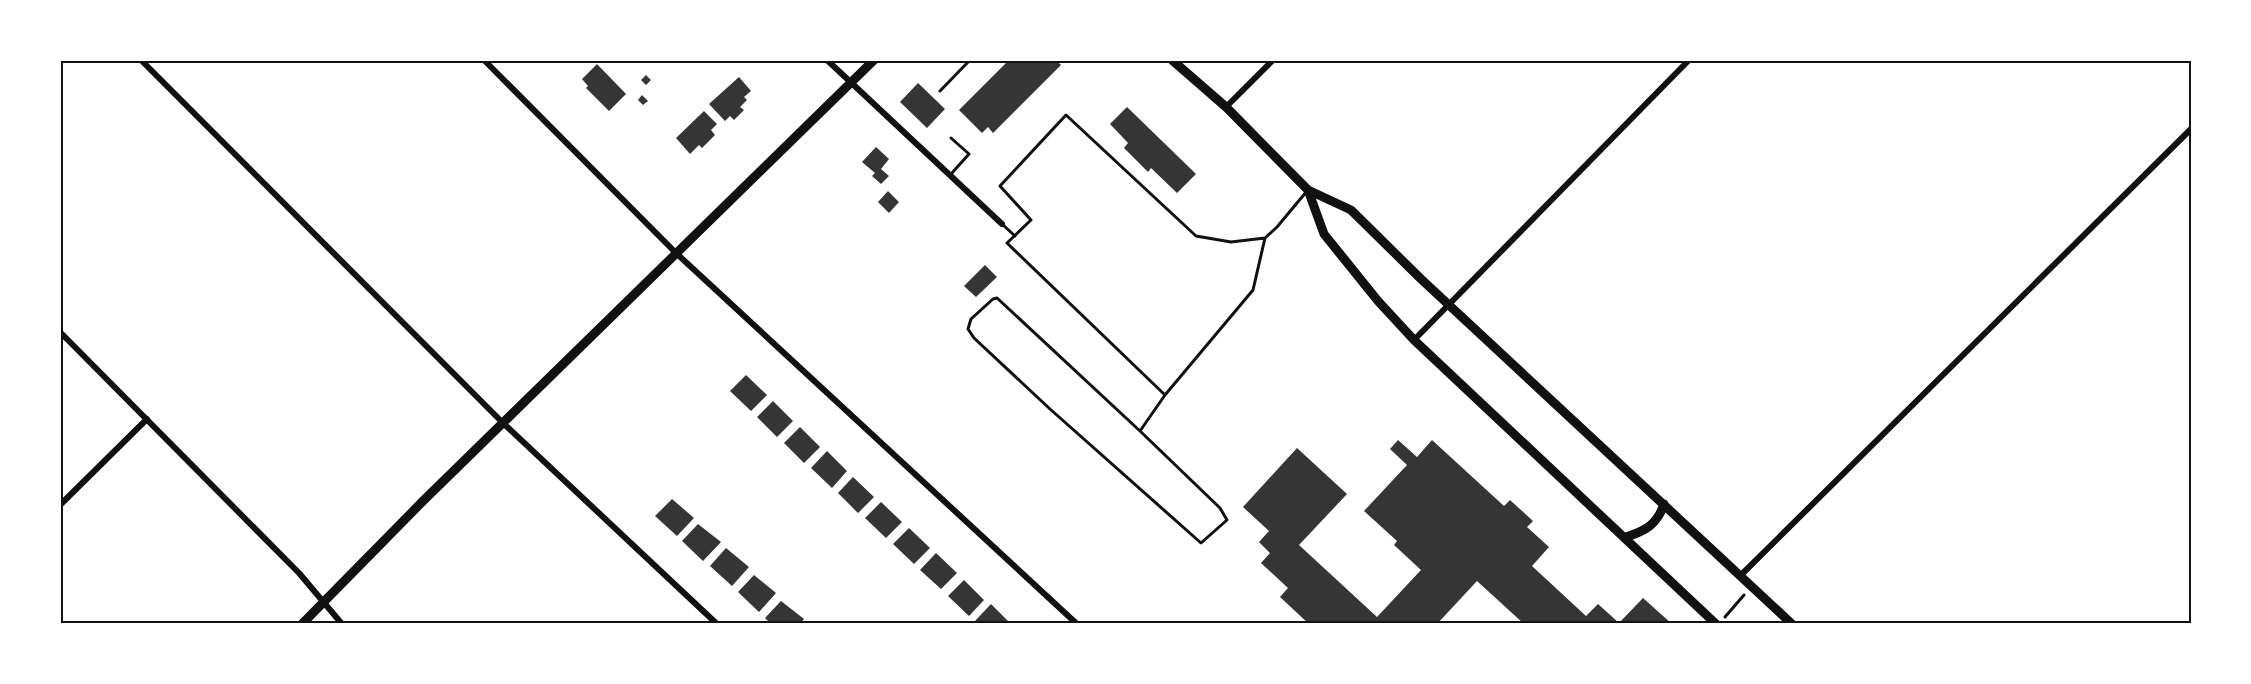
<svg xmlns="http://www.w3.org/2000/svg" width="2251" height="684" font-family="'PT Sans',sans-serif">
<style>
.building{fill:#353535}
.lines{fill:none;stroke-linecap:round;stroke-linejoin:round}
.path{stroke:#111;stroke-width:3}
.service{stroke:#111;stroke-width:3}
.minor{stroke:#111;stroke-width:6}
.secondary{stroke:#111;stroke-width:9}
.neatline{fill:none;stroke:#111;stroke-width:2}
</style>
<rect width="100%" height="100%" fill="#fff"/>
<!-- building -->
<path class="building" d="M1009,60H1056L1061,65L993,133L988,127L982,133L959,110Z
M597,64L626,94L609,111L586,88L588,86L582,79Z
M646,75L651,80L646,85L641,80Z
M739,77L751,91L744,97L747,100L740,107L744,110L734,120L730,116L725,121L709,104Z
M918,83L945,109L927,128L900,102Z
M642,95L648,101L643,105L638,100Z
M1127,107L1196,174L1177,193L1151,168L1148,172L1124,148L1128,143L1110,124Z
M704,111L717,124L711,130L715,135L702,148L699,145L690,154L676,138Z
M876,147L889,159L881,169L889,176L881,184L872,176L875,173L862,162Z
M888,191L899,202L889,213L878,202Z
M985,265L997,277L976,297L964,286Z
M746,375L767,395L751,411L730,391Z
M773,401L793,421L777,437L757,417Z
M800,427L820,447L804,463L784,443Z
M1398,440L1417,457L1432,440L1504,506L1510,500L1533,521L1527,527L1549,547L1532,566L1586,616L1598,604L1619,623L1643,598L1672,624H1524L1477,581L1437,624H1309L1280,597L1288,588L1261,563L1270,553L1259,542L1269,531L1243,507L1297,448L1347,494L1299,545L1377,617L1421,570L1394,545L1397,541L1364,511L1407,465L1390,449Z
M827,451L847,471L832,488L811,468Z
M853,477L874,497L858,513L838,493Z
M672,499L694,518L677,536L655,516Z
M881,502L902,522L886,538L865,518Z
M698,524L721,542L703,561L682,541Z
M909,528L930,548L914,564L893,544Z
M726,548L749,567L732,586L710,566Z
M936,553L957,573L941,589L920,570Z
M754,575L776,593L759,612L738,592Z
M964,580L984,600L969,616L948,596Z
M781,601L804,619L800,624H771L765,618Z
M991,604L1011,624H979L975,621Z"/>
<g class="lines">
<!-- path -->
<path class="path" d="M1725,617L1744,595"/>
<!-- service -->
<path class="service" d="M940,91L970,60
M951,174L969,154L951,138
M1002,224L1015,236
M1265,238L1253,290L1165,395L1007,243L1031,220L1000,186L1066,115L1196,236L1231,242L1265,238L1277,227L1307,191
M1140,431L997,298L993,299L971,319L968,329L974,338L1050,409L1201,543L1227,520L1220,508L1140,431L1165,395"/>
<!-- minor -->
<path class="minor" d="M141,60L503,423L717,624
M484,60L676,253L1077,624
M827,60L1002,224
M1226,107L1273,60
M60,332L299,573L342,624
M1414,340L1689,60
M60,505L147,419
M1740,576L2191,129"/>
<!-- secondary -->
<path class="secondary" d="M1172,60L1226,107L1308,190L1351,210L1421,279L1792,624
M1308,190L1324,234L1378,301L1414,340L1716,624
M1626,537C1645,531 1657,525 1664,504
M302,624L424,500L874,60"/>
</g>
<!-- border -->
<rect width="2251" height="684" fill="none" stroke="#ffffff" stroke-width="123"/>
<rect x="62" y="62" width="2128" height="560" class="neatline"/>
</svg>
